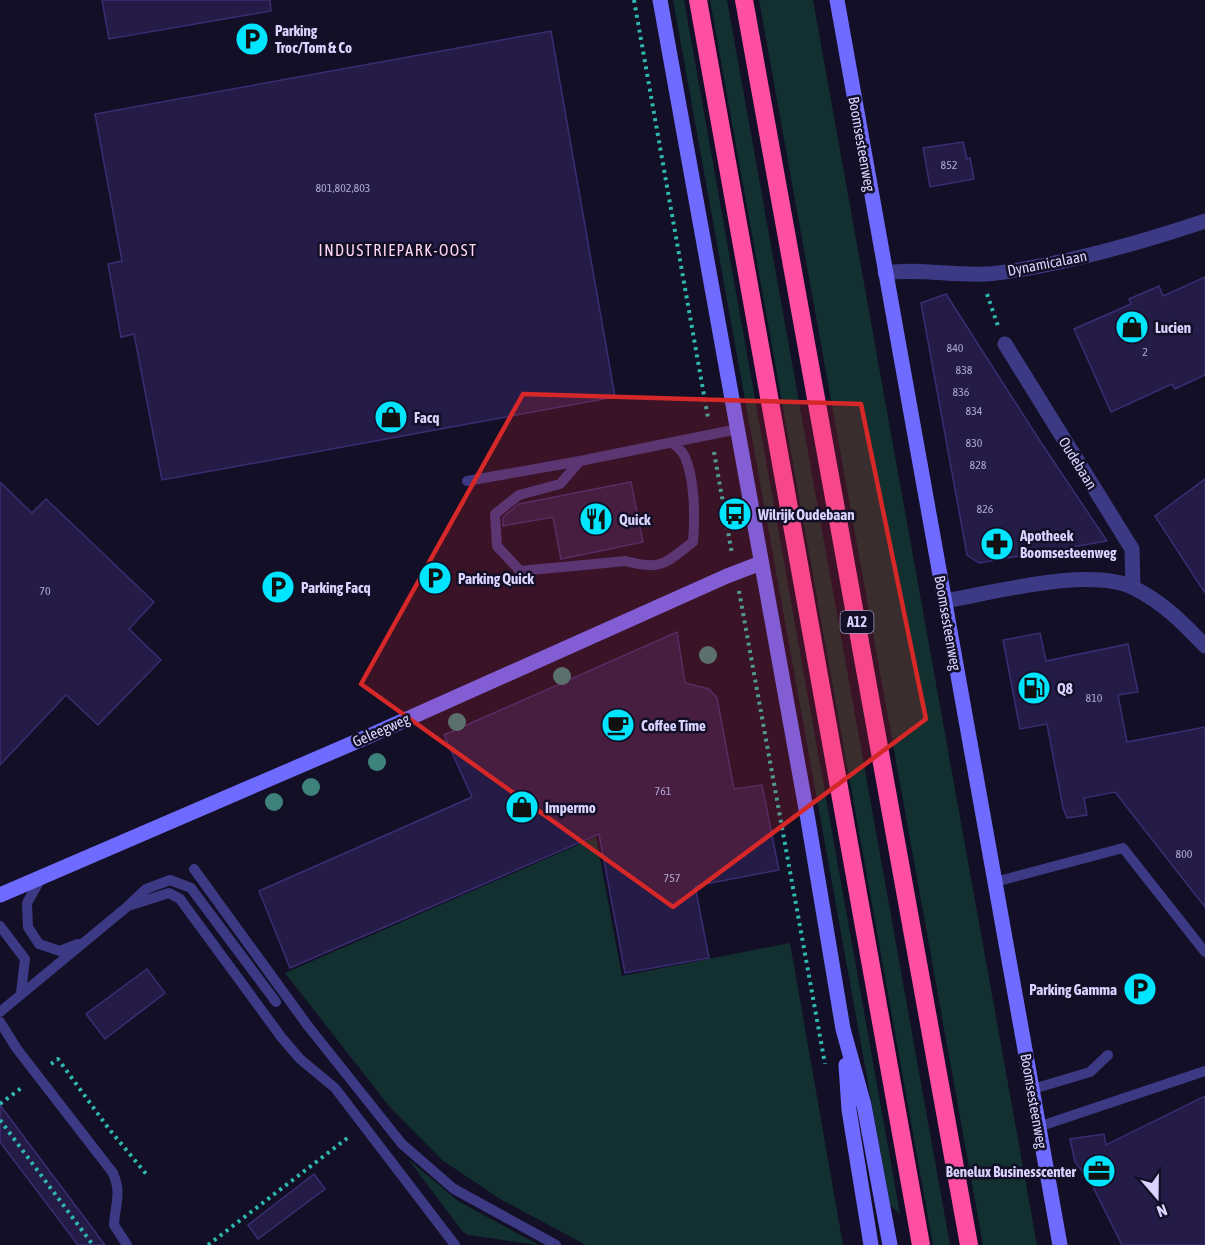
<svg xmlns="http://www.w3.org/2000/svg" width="1205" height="1245" font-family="'Asap Condensed',sans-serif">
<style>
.green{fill:#12302f}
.building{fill:#241b47;stroke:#3b2d73;stroke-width:1.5}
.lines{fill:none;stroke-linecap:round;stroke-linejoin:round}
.path{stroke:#2fb8b0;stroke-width:4;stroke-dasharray:3 4.5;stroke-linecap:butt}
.lane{stroke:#3d3a85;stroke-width:10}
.street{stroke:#3d3a85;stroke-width:15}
.secondary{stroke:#6f6bff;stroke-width:15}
.highway{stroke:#ff4fa3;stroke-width:18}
.tree{fill:#3d827b}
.marked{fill:#d62828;fill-opacity:0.2;stroke:#d62828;stroke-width:4.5;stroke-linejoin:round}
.labels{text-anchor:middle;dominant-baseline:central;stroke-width:5;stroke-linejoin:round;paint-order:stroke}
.number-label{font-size:12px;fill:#aca6d1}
.shield{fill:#130f26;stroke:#9e99be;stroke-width:1.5}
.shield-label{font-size:14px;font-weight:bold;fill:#d9d4ff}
.poi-label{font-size:15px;font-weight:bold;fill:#d9d4ff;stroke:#130f26;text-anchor:start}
.street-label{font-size:15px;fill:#d9d4ff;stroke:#130f26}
.neighbourhood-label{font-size:16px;letter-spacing:1.5px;fill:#ffd6f0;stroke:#130f26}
</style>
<rect width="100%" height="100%" fill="#130f26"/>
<!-- green -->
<path class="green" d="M673,0H684L900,1214L890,1205Z
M710,0H727L950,1245H933Z
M759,0H813L1037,1245H983Z
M596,837L622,976L790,943L843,1245H586L500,1199L442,1160L389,1106L285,973Z
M408,1159L458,1201L539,1245L468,1235L463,1232Z"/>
<!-- building -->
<path class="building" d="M102,0H270L271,11L109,39Z
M551,31L615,397L162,480L134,334L121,337L108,264L122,261L95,114Z
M963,142L967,159L970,158L974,179L930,187L923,148Z
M1205,277V375L1175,389L1172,384L1111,412L1074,329L1131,304L1129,299L1159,286L1163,296Z
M946,294L1040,441L1107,541L979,563L967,555L921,303Z
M1205,479V593L1155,516Z
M0,482L32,513L46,499L154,602L129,629L161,660L98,725L66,695L0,765Z
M631,482L643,542L561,559L553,517L503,526V517L519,504Z
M677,632L685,683L709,689L717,698L734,789L762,785L779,870L695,886L709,958L625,973L599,834L290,968L259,891L472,797L444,735Z
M1040,633L1046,661L1128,644L1138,692L1118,695L1127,742L1205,727V907L1115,792L1084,798L1087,815L1067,818L1063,808L1047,724L1020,729L1003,640Z
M147,969L165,993L105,1039L86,1014Z
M1205,1096V1245H1122L1091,1183L1075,1162L1070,1139L1104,1134L1106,1145Z
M0,1105L105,1245H78L0,1142Z
M314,1174L325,1189L258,1239L248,1225Z"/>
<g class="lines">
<!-- path -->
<path class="path" d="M634,0L708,418
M987,294L998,326
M714,452L732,554
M739,591L825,1064
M51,1064L58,1059L109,1129L147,1175
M0,1104L24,1086
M0,1120L93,1245
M208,1245L350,1136"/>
<!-- lane -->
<path class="lane" d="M580,461L560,484L519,495L495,514L497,546L520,571L626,561C662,571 665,563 693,542C695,518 695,480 685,457C683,452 677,447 673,443
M467,481L580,461L738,429
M194,869L308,1026L402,1144L454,1189L556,1245
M41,878L27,903L28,927L39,944L60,951L78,944
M995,882L1123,848L1205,952
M128,906L169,893L180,899L282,1038L300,1059L335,1088L455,1245
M0,926L25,959L21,993
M0,1012L128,906L146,889L170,880L191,888L276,1002
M0,1022L17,1049L113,1173C122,1194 115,1204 114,1225L127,1245
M1033,1089L1090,1072L1108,1055
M1038,1127L1205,1071"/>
<!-- street -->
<path class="street" d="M885,273C919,268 952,276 986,274C1007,273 1029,268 1050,264C1103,253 1154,238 1205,221
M1005,344L1132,549L1133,587
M944,601C993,593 1090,566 1134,588C1164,603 1183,623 1205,646"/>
<!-- secondary -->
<path class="secondary" d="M660,0L808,820L843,1029L864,1105L890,1245
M837,0L1060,1245
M0,895L367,737L727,576L761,563
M846,1065L849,1110L871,1245"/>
<!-- highway -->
<path class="highway" d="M698,0L921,1245
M744,0L969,1245"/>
</g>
<!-- trees -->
<g class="tree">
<circle cx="708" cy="655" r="9"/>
<circle cx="562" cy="676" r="9"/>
<circle cx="457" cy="722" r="9"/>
<circle cx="377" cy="762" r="9"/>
<circle cx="311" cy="787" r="9"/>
<circle cx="274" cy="802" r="9"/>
</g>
<!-- marked area -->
<path class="marked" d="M523,394L861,404L926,719L673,907L361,684Z"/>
<!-- icons -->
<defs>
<symbol id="parking-disc" viewBox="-11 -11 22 22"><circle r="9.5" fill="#00e5ff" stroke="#130f26"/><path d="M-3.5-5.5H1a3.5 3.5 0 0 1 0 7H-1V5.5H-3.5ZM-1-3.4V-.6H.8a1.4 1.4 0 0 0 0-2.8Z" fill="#111"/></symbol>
<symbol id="shop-disc" viewBox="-11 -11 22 22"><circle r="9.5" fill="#00e5ff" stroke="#130f26"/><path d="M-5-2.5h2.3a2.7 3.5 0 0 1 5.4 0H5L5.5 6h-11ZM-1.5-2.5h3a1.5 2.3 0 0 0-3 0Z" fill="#111"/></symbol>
<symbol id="bus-disc" viewBox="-11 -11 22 22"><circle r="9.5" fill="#00e5ff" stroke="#130f26"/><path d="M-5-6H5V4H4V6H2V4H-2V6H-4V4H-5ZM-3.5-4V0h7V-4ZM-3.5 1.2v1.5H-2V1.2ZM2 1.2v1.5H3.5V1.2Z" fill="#111"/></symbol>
<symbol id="restaurant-disc" viewBox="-11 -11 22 22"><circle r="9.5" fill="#00e5ff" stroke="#130f26"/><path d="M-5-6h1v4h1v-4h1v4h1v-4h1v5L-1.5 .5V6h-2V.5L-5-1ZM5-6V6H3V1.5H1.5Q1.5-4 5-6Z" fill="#111"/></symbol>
<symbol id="pharmacy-disc" viewBox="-11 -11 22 22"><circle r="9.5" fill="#00e5ff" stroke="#130f26"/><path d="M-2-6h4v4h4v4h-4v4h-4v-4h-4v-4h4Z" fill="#111"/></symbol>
<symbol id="fuel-disc" viewBox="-11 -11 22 22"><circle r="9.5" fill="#00e5ff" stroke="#130f26"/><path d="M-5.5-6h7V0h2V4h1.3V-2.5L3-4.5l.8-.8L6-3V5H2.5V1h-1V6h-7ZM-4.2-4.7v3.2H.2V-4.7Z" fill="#111"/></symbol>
<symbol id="cafe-disc" viewBox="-11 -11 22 22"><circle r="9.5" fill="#00e5ff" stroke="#130f26"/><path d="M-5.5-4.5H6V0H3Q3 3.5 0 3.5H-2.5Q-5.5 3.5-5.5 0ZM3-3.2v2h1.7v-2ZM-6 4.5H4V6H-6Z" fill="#111"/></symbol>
<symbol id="office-disc" viewBox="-11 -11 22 22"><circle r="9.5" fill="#00e5ff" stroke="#130f26"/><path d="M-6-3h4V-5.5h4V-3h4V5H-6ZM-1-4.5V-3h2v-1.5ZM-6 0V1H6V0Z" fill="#111"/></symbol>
</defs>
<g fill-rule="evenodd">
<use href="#parking-disc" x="233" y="20" width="38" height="38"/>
<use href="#shop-disc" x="1113" y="308" width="38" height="38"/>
<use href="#shop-disc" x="372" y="398" width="38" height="38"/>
<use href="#bus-disc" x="716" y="495" width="38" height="38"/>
<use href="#restaurant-disc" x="577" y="500" width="38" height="38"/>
<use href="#pharmacy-disc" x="978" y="525" width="38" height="38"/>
<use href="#parking-disc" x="416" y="559" width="38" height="38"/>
<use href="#parking-disc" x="259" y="568" width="38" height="38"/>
<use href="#fuel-disc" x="1015" y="669" width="38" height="38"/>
<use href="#cafe-disc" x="599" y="706" width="38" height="38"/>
<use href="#shop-disc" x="503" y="788" width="38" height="38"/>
<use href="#parking-disc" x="1121" y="970" width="38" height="38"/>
<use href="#office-disc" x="1080" y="1152" width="38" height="38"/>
</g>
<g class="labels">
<!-- number labels -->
<g class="number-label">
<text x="949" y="165">852</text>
<text x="343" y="188">801,802,803</text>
<text x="955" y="348">840</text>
<text x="1145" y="352">2</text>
<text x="964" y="370">838</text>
<text x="961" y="392">836</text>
<text x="974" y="411">834</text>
<text x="974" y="443">830</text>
<text x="978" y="465">828</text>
<text x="985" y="509">826</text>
<text x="45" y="591">70</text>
<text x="1094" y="698">810</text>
<text x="663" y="791">761</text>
<text x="1184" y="854">800</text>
<text x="672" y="878">757</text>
</g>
<!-- shield labels -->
<rect class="shield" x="840.5" y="611" width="33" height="22" rx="4.5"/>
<g class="shield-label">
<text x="857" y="622">A12</text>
</g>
<!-- poi labels -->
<g class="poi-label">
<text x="275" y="30">Parking<tspan x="275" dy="17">Troc/Tom &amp; Co</tspan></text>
<text x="1155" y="327">Lucien</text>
<text x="414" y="417">Facq</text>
<text x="758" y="514">Wilrijk Oudebaan</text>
<text x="619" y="519">Quick</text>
<text x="1020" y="535">Apotheek<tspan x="1020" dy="17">Boomsesteenweg</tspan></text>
<text x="458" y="578">Parking Quick</text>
<text x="301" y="587">Parking Facq</text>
<text x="1057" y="688">Q8</text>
<text x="641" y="725">Coffee Time</text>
<text x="545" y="807">Impermo</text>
<text x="1117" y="989" text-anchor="end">Parking Gamma</text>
<text x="1076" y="1171" text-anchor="end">Benelux Businesscenter</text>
</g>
<!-- street labels -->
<g class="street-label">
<text transform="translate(862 144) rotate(80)">Boomsesteenweg</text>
<text transform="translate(1047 263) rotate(-11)">Dynamicalaan</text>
<text transform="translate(1078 463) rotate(58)">Oudebaan</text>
<text transform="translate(948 623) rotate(80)">Boomsesteenweg</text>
<text transform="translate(381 730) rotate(-24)">Geleegweg</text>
<text transform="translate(1034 1101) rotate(80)">Boomsesteenweg</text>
</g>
<!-- neighbourhood labels -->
<g class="neighbourhood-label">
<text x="398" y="250">INDUSTRIEPARK-OOST</text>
</g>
</g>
<!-- north arrow -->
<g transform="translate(1157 1197) rotate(160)" stroke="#130f26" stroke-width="4.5" paint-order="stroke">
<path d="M0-4.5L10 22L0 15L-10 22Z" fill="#d9d4ff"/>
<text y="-9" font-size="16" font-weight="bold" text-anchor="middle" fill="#d9d4ff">N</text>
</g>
</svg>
